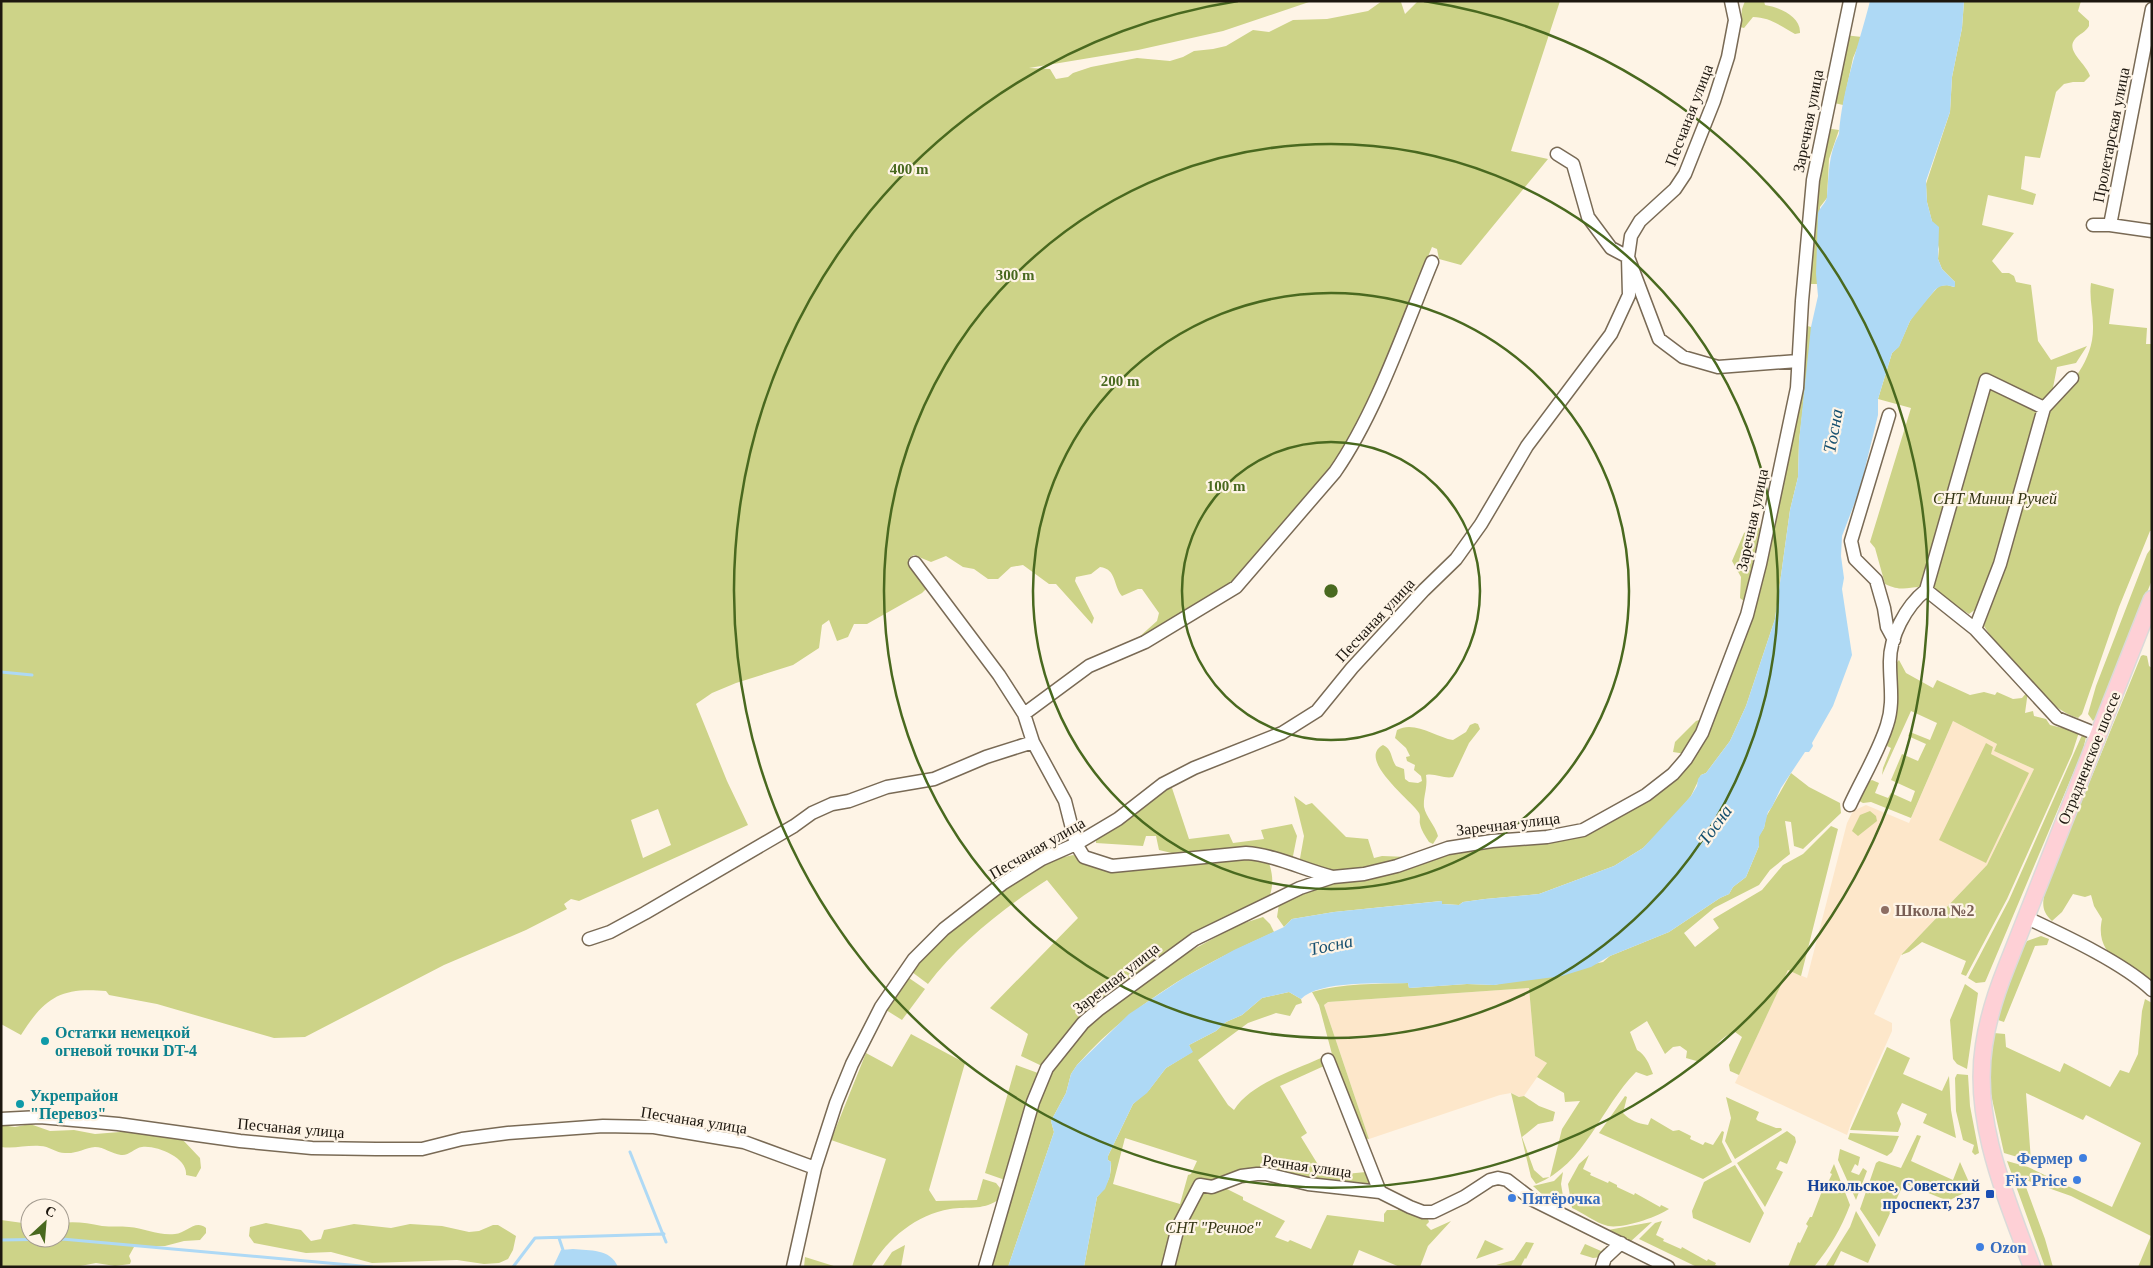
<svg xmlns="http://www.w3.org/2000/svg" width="2153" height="1268" font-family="Georgia,serif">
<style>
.built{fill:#fde7ca}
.green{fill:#cdd388;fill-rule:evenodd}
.water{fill:#aed9f5}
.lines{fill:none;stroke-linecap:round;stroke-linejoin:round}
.stream{stroke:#aed9f5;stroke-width:3}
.minor-casing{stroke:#796a55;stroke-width:15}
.major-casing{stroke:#dbdad9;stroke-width:19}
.minor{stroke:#fff;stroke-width:12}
.major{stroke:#fed0d6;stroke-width:16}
.ring{fill:none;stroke:#49691f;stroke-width:2.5}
.education-dot{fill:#8d6e63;stroke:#fef4e6;stroke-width:2}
.culture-dot{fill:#0f9aa8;stroke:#fef4e6;stroke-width:2}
.shop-dot{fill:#3f7fe0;stroke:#fef4e6;stroke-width:2}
.transit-dot{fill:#1a4fb4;stroke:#fef4e6;stroke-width:2}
.labels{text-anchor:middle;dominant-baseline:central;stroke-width:4.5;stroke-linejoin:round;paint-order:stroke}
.street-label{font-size:16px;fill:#1d170f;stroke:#fef4e6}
.park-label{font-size:16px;font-style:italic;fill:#343614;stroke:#fef4e6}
.education-label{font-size:16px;font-weight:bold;fill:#785e54;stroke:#fef4e6;text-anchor:start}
.culture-label{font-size:16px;font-weight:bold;fill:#0d838f;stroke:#fef4e6;text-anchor:start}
.shop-label{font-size:16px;font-weight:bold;fill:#366cbe;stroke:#fef4e6;text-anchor:end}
.transit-label{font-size:16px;font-weight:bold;fill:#164399;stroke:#fef4e6;text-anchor:end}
.water-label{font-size:18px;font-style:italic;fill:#16506f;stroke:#fef4e6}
.centre{fill:#49691f;stroke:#fef4e6;stroke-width:2.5}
.ring-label{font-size:15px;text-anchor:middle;font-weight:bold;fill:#49691f;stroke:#fef4e6;stroke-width:4.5;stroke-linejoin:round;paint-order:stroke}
</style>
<rect width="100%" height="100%" fill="#fef4e6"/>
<!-- built -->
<path class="built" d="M1953,721L1997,744L1994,751L2034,769L1987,865L1901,955L1874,1014L1892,1023V1031L1852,1120L1847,1135L1735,1083L1788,970L1807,978L1847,823L1853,811L1866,805L1909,823Z
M1529,988L1535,1056L1547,1063L1524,1096L1520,1097L1511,1093L1500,1095L1369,1139L1324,1005L1328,1002Z"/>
<!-- green -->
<path class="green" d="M1,1H1312L1223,31L1138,50L1029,68L1050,69L1056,79L1068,77L1073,73L1091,67L1137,58L1170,61L1183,57L1194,51L1213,49L1226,46L1253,30L1269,32L1293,20L1327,19L1368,11L1382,1L1401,2L1405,14L1418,1H1560L1511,151L1548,159L1461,265L1439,259L1437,249L1432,247L1353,439L1333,471L1236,582L1152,638H1138L1157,621L1159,613L1142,589H1138L1122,596C1113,586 1117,569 1100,567L1091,574L1076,577L1075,581L1094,618L1092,624L1056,584H1049L1023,565L1011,567L998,579H988L974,569L963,567L946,556L931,562L914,555L909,558L926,589L922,593L867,624H854L848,637L837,641L829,620L822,625L819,648L793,665L736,683L712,693L696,704L727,781L748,825L579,901L571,899L564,904L567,909L526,930L444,965L305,1037L274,1038L157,1004L109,995L106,991C61,987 45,997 21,1035L1,1024ZM658,809L671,845L643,858L631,820Z
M1745,1H1764L1765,5C1778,7 1801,16 1800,33L1795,34C1781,26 1769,17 1753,17L1744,28L1740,27L1742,9Z
M1964,1H2081L2078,11L2089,21V26C2086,32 2079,34 2075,39C2065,51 2086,63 2090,76L2084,82H2073L2064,84L2056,92L2040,158L2025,156L2021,189L2036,194L2033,205L1988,195L1982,225L2014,233L1992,261L2002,273H2009L2014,276L2016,282L2031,285L2038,341L2051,360L2087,346L2076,363L2057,367L2052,393L2044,399L2038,400L2050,407C2071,384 2094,360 2093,326C2093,312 2089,297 2091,283L2114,289L2109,324L2147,328L2146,344H2152V531H2150L2119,607L2082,714L2078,718C2046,709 2012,661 1990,635L1984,626L1990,610L1988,605L1983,604L1969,614L1927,588C1911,584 1906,594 1885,584L1875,548L1870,542L1911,408L1878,399L1892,353L1899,346L1910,321L1918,309L1939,286L1947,285L1954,287L1955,282L1942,269L1938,259L1939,249L1927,202L1926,184L1950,112L1952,77L1962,28Z
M1844,35L1862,37L1853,58L1843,105L1830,102Z
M1825,128L1839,130L1829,159L1827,198L1820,207L1817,284H1808Z
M1804,325L1811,327V340L1799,441L1798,477L1790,510L1775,619L1746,706L1730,741L1706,773L1701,775L1691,796L1666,826L1643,848L1614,866L1539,894L1485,899L1463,902L1459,905L1442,904L1441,901L1334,912L1292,919L1284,927L1277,917L1279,904L1305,891L1334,881L1456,850L1555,840L1677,775L1743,636Z
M1753,527L1761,528L1746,603L1740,598L1741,577L1732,561L1744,533Z
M2152,547V580L2097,716L2093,721L2088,714L2096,686L2147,554Z
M2143,655L2147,656L2149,666L2152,668V984C2126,966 2094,956 2102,919L2094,906L2091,895L2085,897L2073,894L2062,912L2052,921C2042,911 2042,905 2045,891L2141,656Z
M1899,660L1906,673L1933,688L1937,680L1970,695L1984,692L1995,695L1997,692L2013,699L2022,698L2028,691L2025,713L2033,711L2034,716L2046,719L2050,725L2079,732L2072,754L2007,899L1966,976L1961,974L1966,961L1922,942L1909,952L1901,955L1987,865L2034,769L1994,751L1997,744L1953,721L1911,818L1871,802L1863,803L1859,801L1864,784L1872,780L1879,783L1875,793L1888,798L1891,793L1911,802L1915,791L1891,780L1902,754L1918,761L1926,744L1908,736L1910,732L1930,740L1937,723L1911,711L1882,775L1883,768L1891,748L1887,746L1897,710L1896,663Z
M1699,720L1704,721L1686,754L1673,752L1675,742L1696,721Z
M1475,723L1478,724L1480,729L1469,743L1453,777C1444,779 1435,773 1426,775C1428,788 1423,796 1424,807C1426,817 1435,825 1438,836L1433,844L1429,842C1426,837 1421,830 1420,824C1419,820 1421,817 1419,813C1411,800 1356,759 1383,745C1393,750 1390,757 1396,766L1404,769L1405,779L1409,782L1418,783L1422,781L1421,776L1414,770L1415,765L1407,761L1406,757L1410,756L1406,748L1395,738L1397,730C1414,720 1436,737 1453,740L1466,732L1470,725Z
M2082,735L2086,737L2083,750L1986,980L1985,982L1976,983L1968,978L2009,900Z
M1986,743L1993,747L1991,754L2029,773L1986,863L1939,840Z
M1791,773L1809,787L1840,803L1841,813L1803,849L1794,846L1791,822L1785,821L1790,854L1770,870L1759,885L1714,908L1684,933L1695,947L1719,928L1713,919L1762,890L1783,865L1803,854L1831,826L1838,829L1801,976L1788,970L1739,1075L1730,1071L1729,1065L1742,1037L1735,1032C1718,1037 1713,1053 1700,1062L1686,1058L1687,1051L1680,1046L1673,1047L1665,1054L1647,1021L1630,1032L1637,1050C1646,1055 1649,1064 1653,1074L1647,1076L1636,1072C1601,1107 1585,1165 1536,1184L1531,1177L1511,1093L1519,1097L1524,1096L1539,1106L1555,1112L1553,1121L1538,1124L1522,1137L1534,1170L1543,1178L1550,1177L1562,1129L1580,1101L1565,1102L1564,1093L1537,1077L1547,1063L1535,1056L1529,988L1328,1002L1324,1005L1369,1139L1364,1138L1333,1058L1319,1005L1312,992C1343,983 1376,984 1408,983L1409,988L1467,984L1494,985L1603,962L1610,956L1669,932L1720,898L1729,894L1733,887L1746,877L1759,846L1758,837L1764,828L1766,817Z
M1171,785L1189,839L1229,834L1233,843L1264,839L1261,830L1292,824L1297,836L1292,861L1180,855L1159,850L1156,836H1146L1143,846L1096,843V838Z
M1294,796L1306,805L1312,803L1346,837L1368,839L1374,858L1382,856L1409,857C1366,869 1344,877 1299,864L1304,836Z
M1870,811L1876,816L1877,821L1858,836L1852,831L1860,815Z
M1073,855L1107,867L1245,857L1268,860C1273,874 1274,884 1269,898L1179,947L1042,1066L1021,1056L1028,1034L990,1008L1078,918L1047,880C1005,907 958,944 928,984L912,972L930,947L1033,869L1056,859Z
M1263,917L1270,924L1274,932C1199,965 1132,1003 1077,1065L1071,1074L1066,1093L1051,1121L1054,1132L1008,1267H989L1045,1080L1073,1041L1103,1010L1126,998L1183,955L1238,925Z
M2041,936L2049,939L2047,945L2035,946L2004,1022L1998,1020L1997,1017L2021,952L2027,941Z
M909,978L925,989L902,1020L886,1010L905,980Z
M1965,984L1978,993L1967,1069L1957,1064L1953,1059L1950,1020Z
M1289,992L1301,999L1302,1003L1296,1005L1290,1016L1276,1013L1248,1023L1198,1060L1228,1105L1234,1110C1251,1083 1293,1071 1321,1058L1324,1066L1280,1086L1307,1133L1301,1137L1325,1176L1366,1172L1374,1196L1261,1179L1245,1180L1223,1187L1243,1197V1200L1285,1221L1275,1237L1288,1242L1290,1240L1311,1249L1327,1215L1384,1222V1214L1387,1210H1398V1208L1407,1213L1428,1219L1429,1222L1426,1225L1431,1230L1451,1221L1428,1246L1420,1267H1400L1359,1250L1352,1267H1084L1097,1197C1106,1188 1112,1176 1111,1162L1108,1160V1156L1133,1104L1149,1090L1166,1068L1192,1052L1189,1045L1216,1031L1226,1022L1242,1015L1262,998ZM1125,1138L1197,1161L1191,1174L1188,1175L1180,1204L1113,1184Z
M2145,999L2152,1003V1267H2138L2151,1236L2071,1196L2023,1179L2045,1239L2053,1267H2045L2007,1161L2028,1167L2112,1207L2141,1143L2086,1115L2083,1120L2026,1093L2031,1161L2004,1153L1990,1090L1989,1067L1994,1033L2005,1034L2006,1047L2060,1072L2064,1063L2110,1087L2120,1070L2129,1073L2138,1054L2142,1011Z
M911,1034L965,1063L929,1190L936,1201L977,1200L983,1179L996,1183L1000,1188L998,1200C981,1211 968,1206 950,1209C916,1215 888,1238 871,1267H852L886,1159L831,1140L866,1053L892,1067Z
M1887,1047L1910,1058L1903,1074L1942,1091L1949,1076L1951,1110L1956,1138L1923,1123L1927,1114L1902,1103L1897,1113L1901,1124L1898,1132L1850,1130Z
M1016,1065L1038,1073L1005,1180L985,1173Z
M1957,1074L1968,1075L1970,1106L1979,1153L1975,1155L1972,1152L1974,1145L1963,1140L1956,1111L1955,1078Z
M1625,1096L1627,1097L1623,1113C1631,1121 1637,1123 1648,1125L1651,1118L1673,1131L1679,1130L1691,1136L1690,1139L1703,1145L1705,1142L1713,1145L1722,1131L1724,1132L1722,1142L1732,1162L1703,1179L1599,1133Z
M1726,1097L1759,1112L1756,1119L1758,1121L1776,1128H1781L1782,1130L1735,1159L1725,1141L1731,1118Z
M30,1124L50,1131L74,1130L95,1134L132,1131L182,1139L200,1158L201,1168L196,1177L186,1175C188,1158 157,1145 142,1147C134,1148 129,1156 121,1155C112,1154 104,1147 95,1147C85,1148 76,1154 65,1153C56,1153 49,1146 40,1146C26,1145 15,1149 1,1147V1125L15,1127Z
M1787,1131L1795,1137L1796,1142L1787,1164L1780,1161L1776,1169L1783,1172L1765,1207L1737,1163Z
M1850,1133L1899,1136L1892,1152L1887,1156L1848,1139Z
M1917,1135L1921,1136L1911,1161L1953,1180L1960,1162L1972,1189L1948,1201L1904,1183L1879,1237L1860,1209L1876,1163L1879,1161L1901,1168Z
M1840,1149L1860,1157L1858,1166L1855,1164L1851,1172L1859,1175L1863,1168L1867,1171L1856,1200L1838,1160Z
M1589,1155L1583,1169L1591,1173L1590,1175L1608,1183L1609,1181L1617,1185V1187L1634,1195L1635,1193L1660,1207L1661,1205L1669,1209C1657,1217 1623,1229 1608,1226C1596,1223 1583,1213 1572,1208L1568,1184L1579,1164Z
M1834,1164L1850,1205C1841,1229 1830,1247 1814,1267H1788L1798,1242L1800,1243L1808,1226L1806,1224L1810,1217H1812L1822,1191H1824L1832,1174L1830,1173Z
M1735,1165L1764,1213L1750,1243L1693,1218L1692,1211L1704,1182Z
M1563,1172L1561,1184L1564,1202L1561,1205L1544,1196L1533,1186L1554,1181Z
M1856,1211L1876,1245L1868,1263L1841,1251L1833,1267H1825L1850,1227Z
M1,1220L30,1224V1238H60V1223C76,1221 87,1223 102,1226C111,1227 120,1226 129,1227C144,1228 159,1236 175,1234C187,1233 195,1219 206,1228V1233L200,1240L184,1241L165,1246L134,1247L129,1256L131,1261L130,1264L115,1266L96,1263L75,1267H1Z
M1662,1221L1656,1235L1664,1239L1663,1241L1681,1249L1682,1247L1707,1261L1708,1259L1716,1263L1715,1265L1720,1267H1697L1639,1239L1655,1223Z
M1652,1222L1630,1242L1607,1231L1608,1230Z
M266,1223L301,1230L311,1241L321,1239L324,1230L354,1224L391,1228L410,1224L442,1226L469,1232L479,1231L493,1225H498L516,1236L513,1250L508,1259L499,1263L484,1264L457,1260L372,1263L331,1252L306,1253L254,1243L249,1236L250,1227Z
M1485,1240L1504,1249L1476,1259Z
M1526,1242L1534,1243L1526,1259L1525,1258L1521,1266L1522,1267L1496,1265L1514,1260Z
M1585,1244L1601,1251L1604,1248L1605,1250L1601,1257L1593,1258L1580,1254Z
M905,1245L901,1267H882L892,1252Z
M805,1257L837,1267H804Z"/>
<!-- water -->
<path class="water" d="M1870,1H1964L1962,28L1952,77L1950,112L1926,181L1927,202L1932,221L1939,227L1938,259L1942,269L1955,282V287C1947,285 1941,284 1935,290L1910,321L1899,347L1892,353L1878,399V415L1860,489L1842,536L1841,556L1844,578L1842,589L1852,655L1833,706L1812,743L1813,746L1809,752H1805L1781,788L1772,807L1768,812L1764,828L1759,837V846L1746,877L1733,887L1729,894L1720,898L1669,932L1610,956L1591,967L1562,976L1494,985L1467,984L1409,988L1408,983C1382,984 1319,980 1301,999L1289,992L1262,998L1242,1015L1226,1022L1216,1031L1189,1045L1193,1052L1166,1068L1147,1093L1133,1104L1108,1156V1160L1111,1162L1110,1176L1105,1189L1097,1197L1084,1267H1008L1054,1132L1051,1121L1066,1093L1071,1074L1077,1065L1129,1014L1185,977L1234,950L1284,927L1292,919L1334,912L1442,901V904L1459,905L1463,902L1485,899L1539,894L1614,866L1643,848L1691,796L1697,786L1698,779L1701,775L1706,773L1730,741L1746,706L1775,619L1790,510L1798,477L1799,441L1811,327L1818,296L1816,274L1818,213C1820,207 1827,202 1827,196C1829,174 1828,155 1839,134C1842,89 1859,45 1870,1Z
M573,1249C590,1251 610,1248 618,1267H553L561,1250Z"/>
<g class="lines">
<!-- stream -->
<path class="stream" d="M1,672L32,675
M630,1152L666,1242
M559,1238L563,1250
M1,1240L62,1239L372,1267
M513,1267L535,1238L664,1234"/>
<defs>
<path id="minor" d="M1557,154L1573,164L1588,217L1611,248L1628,257L1659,339L1683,357L1718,367L1798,361
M2093,225H2110L2152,231
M2110,225L2152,9
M1889,415L1851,541L1855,559L1876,580L1884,608L1887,627L1894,640
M915,563L999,675L1024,714L1033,742L1065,801L1076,844L1084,857L1112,866L1246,853C1276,855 1304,870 1333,877
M1926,590L1975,629L2057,718L2099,735
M1975,629L2000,564L2044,408
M1024,714L1089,666L1145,642L1236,587L1335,472C1376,413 1404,330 1432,262
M1850,805C1862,779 1879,751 1887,725C1894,704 1890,685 1890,664C1889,637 1906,606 1926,590L1986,380L2044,408L2072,378
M2025,917C2063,935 2122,962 2152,990
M589,939L610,932L645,913L794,826L812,813L832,804L849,801L887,787L934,779L986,757L1033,742
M1328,1060L1380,1192
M1,1119L40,1117L118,1124L240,1141L312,1148L376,1149H422L462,1139L508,1133L603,1126L654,1127L744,1142L815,1168
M793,1267L815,1168L836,1103L852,1064L881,1007L914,959L944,929L1002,884L1042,859L1076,844L1118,819L1163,784L1194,768L1282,733L1317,711L1352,668L1424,590L1456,559L1481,524L1527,446L1611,334L1629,295L1628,257L1631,236L1640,221L1675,189L1685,174L1714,101L1728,57L1735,20L1731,1
M985,1267L1033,1102L1047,1068L1083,1023L1098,1010L1195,939L1300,888L1333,877L1364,874L1397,866L1448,848L1492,841L1547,837L1583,830L1646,795L1673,774L1686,759L1702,733L1747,615L1760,564L1797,388L1802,301L1813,180L1850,1
M1168,1267L1178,1227L1200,1185L1212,1187L1241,1176L1257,1174H1266L1308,1184L1380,1192L1410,1207L1423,1212H1433L1464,1197L1490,1180L1498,1178L1507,1180L1533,1200L1668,1267
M1602,1267L1605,1258L1621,1243"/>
<path id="major" d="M2032,1267C2006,1197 1972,1121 1984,1045C1988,1018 1996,993 2006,968L2152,599"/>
</defs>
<!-- minor casing -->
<use href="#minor" class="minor-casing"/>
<!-- major casing -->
<use href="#major" class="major-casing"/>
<!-- minor -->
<use href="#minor" class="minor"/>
<!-- major -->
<use href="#major" class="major"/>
</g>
<!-- distance rings -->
<g class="ring">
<circle cx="1331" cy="591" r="149"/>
<circle cx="1331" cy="591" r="298"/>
<circle cx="1331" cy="591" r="447"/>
<path d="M1424 1A597 597 0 1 1 1238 1"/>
</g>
<!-- markers -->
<circle class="education-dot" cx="1885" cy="910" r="5"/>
<g class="culture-dot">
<circle cx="45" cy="1041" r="5"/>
<circle cx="20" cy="1104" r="5"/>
</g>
<g class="shop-dot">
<circle cx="2083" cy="1158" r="5"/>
<circle cx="2077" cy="1180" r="5"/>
<circle cx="1512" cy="1198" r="5"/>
<circle cx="1980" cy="1247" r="5"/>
</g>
<rect class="transit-dot" x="1985" y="1189" width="10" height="10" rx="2.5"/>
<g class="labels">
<!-- street labels -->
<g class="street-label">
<text transform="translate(1689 115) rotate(-69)">Песчаная улица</text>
<text transform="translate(1808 121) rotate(-79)">Заречная улица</text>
<text transform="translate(2111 135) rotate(-79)">Пролетарская улица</text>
<text transform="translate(1752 520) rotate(-78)">Заречная улица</text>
<text transform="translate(1375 620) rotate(-47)">Песчаная улица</text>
<text transform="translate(2089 758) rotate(-68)">Отрадненское шоссе</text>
<text transform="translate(1508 824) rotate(-7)">Заречная улица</text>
<text transform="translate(1037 848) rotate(-30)">Песчаная улица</text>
<text transform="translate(1116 978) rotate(-38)">Заречная улица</text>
<text transform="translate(694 1120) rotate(9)">Песчаная улица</text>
<text transform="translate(291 1128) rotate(5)">Песчаная улица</text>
<text transform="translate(1307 1166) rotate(8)">Речная улица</text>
</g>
<!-- park labels -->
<g class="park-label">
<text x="1995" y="498">СНТ Минин Ручей</text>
<text x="1213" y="1227">СНТ "Речное"</text>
</g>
<!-- education labels -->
<g class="education-label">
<text x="1895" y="910">Школа №2</text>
</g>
<!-- culture labels -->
<g class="culture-label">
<text x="55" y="1032">Остатки немецкой<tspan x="55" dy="18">огневой точки DT-4</tspan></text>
<text x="30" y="1095">Укрепрайон<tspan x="30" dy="18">"Перевоз"</tspan></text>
</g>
<!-- shop labels -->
<g class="shop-label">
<text x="2073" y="1158">Фермер</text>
<text x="2067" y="1180">Fix Price</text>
<text x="1522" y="1198" text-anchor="start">Пятёрочка</text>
<text x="1990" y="1247" text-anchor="start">Ozon</text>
</g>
<!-- transit labels -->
<g class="transit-label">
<text x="1980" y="1185">Никольское, Советский<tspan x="1980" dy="18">проспект, 237</tspan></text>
</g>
<!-- water labels -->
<g class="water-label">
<text transform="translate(1833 431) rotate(-80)">Тосна</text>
<text transform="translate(1715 825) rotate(-54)">Тосна</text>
<text transform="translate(1331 945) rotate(-12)">Тосна</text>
</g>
</g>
<circle cx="1331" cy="591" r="8" class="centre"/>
<g class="ring-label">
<text x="909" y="174">400 m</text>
<text x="1015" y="280">300 m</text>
<text x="1120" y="386">200 m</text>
<text x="1226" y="491">100 m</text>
</g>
<!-- border -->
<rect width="2153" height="1268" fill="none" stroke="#1d170f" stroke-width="5"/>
<!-- north arrow -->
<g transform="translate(45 1223) rotate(26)"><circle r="24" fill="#fef4e6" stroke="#a49c90"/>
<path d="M0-4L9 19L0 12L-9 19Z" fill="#49691f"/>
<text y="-8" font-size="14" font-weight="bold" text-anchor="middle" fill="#1d170f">С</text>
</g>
</svg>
